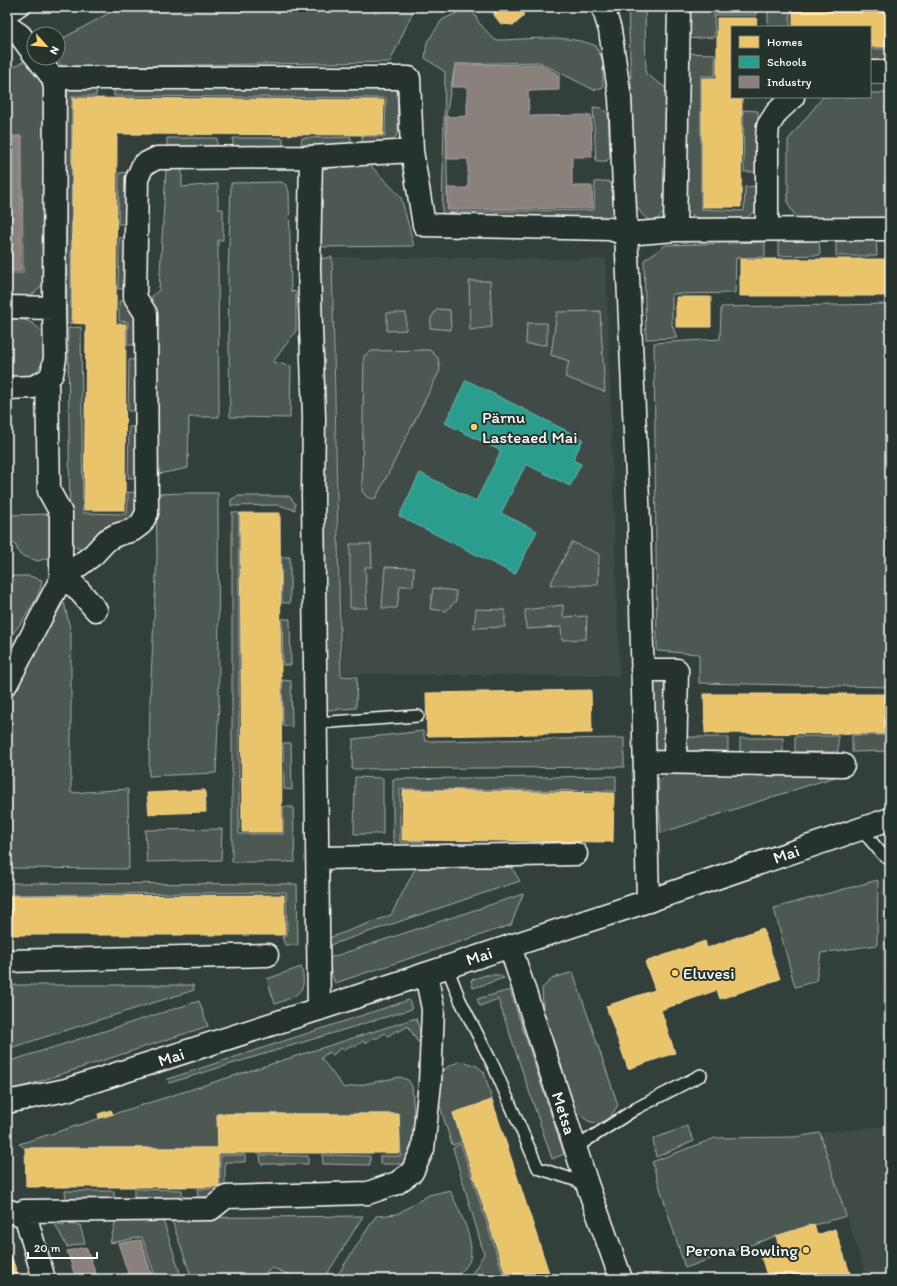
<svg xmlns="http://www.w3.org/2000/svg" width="897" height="1286" font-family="Itim,sans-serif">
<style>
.built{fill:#404c47}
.green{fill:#4d5853;stroke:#a6aca9}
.homes{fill:#e9c46a;stroke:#f0d697}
.schools{fill:#2a9d8f;stroke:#6abab1}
.industry{fill:#8a817c;stroke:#ada7a3}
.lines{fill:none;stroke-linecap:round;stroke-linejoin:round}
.service-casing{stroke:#fff;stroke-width:14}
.minor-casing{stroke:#fff;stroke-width:25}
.tertiary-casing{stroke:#fff;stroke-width:25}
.service{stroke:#26332d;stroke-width:11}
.minor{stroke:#26332d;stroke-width:22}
.tertiary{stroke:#26332d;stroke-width:22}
.poi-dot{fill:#ffd166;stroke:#26332d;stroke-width:1.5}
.labels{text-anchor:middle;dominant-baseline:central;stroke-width:4;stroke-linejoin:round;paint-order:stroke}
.poi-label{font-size:17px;fill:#fff;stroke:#26332d;text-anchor:start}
.street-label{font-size:17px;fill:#fff;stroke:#26332d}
</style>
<rect width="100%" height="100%" fill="#333f3a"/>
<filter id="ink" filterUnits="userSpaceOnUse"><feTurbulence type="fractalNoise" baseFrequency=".025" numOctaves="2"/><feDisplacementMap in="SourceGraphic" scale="8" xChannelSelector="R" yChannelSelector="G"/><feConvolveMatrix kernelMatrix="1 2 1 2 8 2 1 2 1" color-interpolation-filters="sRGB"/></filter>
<g filter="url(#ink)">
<!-- built -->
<path class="built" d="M333,257L606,259L614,518L620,676L343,674Z
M881,876L887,882L890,890V1279H867L820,1133L883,1126Z"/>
<!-- green -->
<path class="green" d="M120,7H415L390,62L62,67L57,58H58V41Z
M628,7H645L646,74L666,88L668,207C654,227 647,224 636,205Z
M687,7H756V15H714L715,37L684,39Z
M768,7H790V27H768Z
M465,9L473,11L479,23L495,40C527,40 566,33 596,46L603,61V87L594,90L539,62L455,64L446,116L448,218L442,215L445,72L425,58L427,42L442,20Z
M870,49H890V64H870Z
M684,53L715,54V76H701V209L744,211L745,187L758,186V209L746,218L707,219L697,218L689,213L686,207Z
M26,60L41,80L44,88V282C33,298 26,299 7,297V273H23L22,136H7V71Z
M114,84L397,88L398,132L393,143L362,145V136H385L386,98L114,96Z
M70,87H93L97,90L96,96H72L71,324H67L66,113L68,89Z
M870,93H890V219L801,220L794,214L788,204V140L823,97H870Z
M593,107L602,108L608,114L610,156L607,161H596Z
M743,110L758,111V172H744Z
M351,137V145H301L302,138Z
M167,138H217V146H167Z
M233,138H283V146H233Z
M368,163L401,197L414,246L319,247L317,169Z
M182,167V187L218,184V209H223V240H218L219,417H189L188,468L154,475L156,354L152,296L159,290L166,169Z
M129,172L130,214L125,224H118L119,173Z
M607,181L613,184L614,212L606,219L451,218L450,212L594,210L595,182Z
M282,182L287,186L289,192L291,291L296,292V331L273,362L291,366L290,418L230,417L228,275L231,183Z
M130,237L125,289H118L119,238Z
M819,238L820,255L778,256V239Z
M876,239L877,256H836V240Z
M765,242V257L736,258L735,293L672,294V325L677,338L646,339L644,260L666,245Z
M332,257L341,676L357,677L356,708L329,710L326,708L319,259Z
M469,281H490L492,327L470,330Z
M119,301H130C139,319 145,326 135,345H127L128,322L119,321Z
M890,304V687L699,683V654L657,651L654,343L720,339L721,307Z
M437,309L450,310L451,330L430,328L431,318Z
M600,311L605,392L565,377L569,361L551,355L557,312Z
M387,313H406V330L387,331Z
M7,319C27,319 30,320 45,334L44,361L35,373L25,381L7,383Z
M527,323H547V345L526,344Z
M81,327L83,513L127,514L128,492L140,493V516L88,548H77L70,543L68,328Z
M430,350L438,358L440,370L376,498C369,500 366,497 362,491L364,356L372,351Z
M140,359L141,401L135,411H128L129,360Z
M140,426L141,468L135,478H128L129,427Z
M188,493H218L219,699L216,773L149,776L150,700L157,556L156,494Z
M237,496H289L295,503V510L279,505L231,506V500Z
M232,512L239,513V834H283V807H293L295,862H232Z
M52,514L50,557L38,561L20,555L15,544L7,543V515Z
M572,542L599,554L598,585H550Z
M350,544H371L372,567H365L367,608H350Z
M281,557H290V603H282Z
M385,567L414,568L413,586H400L397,608H382Z
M7,576H29L42,580C40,600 19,625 7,642Z
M433,588L456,591V601L446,611L430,609Z
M64,602L71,633V793L128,789L129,869L7,868V700L15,680Z
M563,605V617L587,616L586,639L562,640L561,627L526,629L525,610Z
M476,609L505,610V627L474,628Z
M282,619H290L291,665H283Z
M282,680L291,681L292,727L283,726Z
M664,681L666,751L659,752L654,746L653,690L656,682Z
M423,731L425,741L624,738V767L352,769L353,739Z
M852,735H890V751L852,752Z
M795,736H838V752H795Z
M685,737H728V753L685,754Z
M740,738H783V753L740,754Z
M283,743H291L292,790L284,789Z
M674,771L847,773L661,833L658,796L659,780Z
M616,776V791L400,789V842H424L425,848L402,847L396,846L393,839V779Z
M355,777L383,778V834H354Z
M222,829L221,860L147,862L145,830Z
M511,866L520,881L324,947L329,938L391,915L416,867Z
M878,880L877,945L821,953L816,981L795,987L774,908Z
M7,883L297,884L298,945H285L282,937L287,936L286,892L7,895Z
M523,894L511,925L335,983L326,959Z
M301,967C309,993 296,996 275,1004L267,979Z
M573,972L618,1105L611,1116L599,1124L588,1121L576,1112L543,1009L542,988L553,978Z
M486,975H500L504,978L473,988L471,980Z
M7,985H193L194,990L7,1049Z
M510,990L564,1154L552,1159L498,999L480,1006L477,999Z
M409,1000L412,1009L169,1083L168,1079Z
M199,1001L208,1026L7,1092V1062Z
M416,1018L423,1042L420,1043L417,1041L408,1026L398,1032L397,1030L388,1036L385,1033L376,1039L374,1037L366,1043L363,1041L355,1047L352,1045L343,1050L341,1048L333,1055L329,1052L321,1058L344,1088L400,1077L408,1080L412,1086L416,1145L407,1164H380V1156H401L399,1114H217L218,1148H25L19,1144Z
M462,1061L477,1066L484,1072L492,1100L453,1113L462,1142L452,1145L434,1087C440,1071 445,1066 462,1061Z
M687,1126L694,1141L656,1157L653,1139Z
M820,1133L846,1216L776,1236L685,1268L652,1162L715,1138L794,1137Z
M461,1144L505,1279H469L484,1254L453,1148Z
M220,1155H245V1162H225V1189L216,1197H198L197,1189H220Z
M260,1155L308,1156V1164H261Z
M322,1155L370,1156V1165L323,1164Z
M134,1189L182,1190V1198H134Z
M450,1190C458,1210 477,1241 469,1262C466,1268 458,1274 454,1279H335L376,1216L397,1214L429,1195Z
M65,1191H114V1200L66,1199Z
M363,1216L324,1279H299L273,1268L256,1279H192L171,1218Z
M116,1219L163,1220L182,1279H156L142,1237L110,1243Z
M55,1224L80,1225L85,1243L67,1247Z"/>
<!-- homes -->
<path class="homes" d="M494,7H524L523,17L514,25L501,24L494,15Z
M793,7H890V47H870V27H793Z
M717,18H757L756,27H732V97H742L741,207H702V78H717Z
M73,98L384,100L383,135L117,134L116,324H126L125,510H84L86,324L72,323Z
M740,259H890V296H740Z
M676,297H711V327H676Z
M240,513H280L282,832H242Z
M591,690L592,733L427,736L426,693Z
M704,694H890V734L705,733Z
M205,790L206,812L149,814L147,793Z
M403,790L614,793L613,842L402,840Z
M284,895L285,935H7V896Z
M763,928L780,979L720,999L717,990L661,1010L675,1053L628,1069L606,1006L655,990L645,962L705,941L707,948Z
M492,1100L551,1279H507L453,1113Z
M111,1110L113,1114L99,1118L98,1114Z
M217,1114H399L400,1153H218L219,1187H26L25,1148H218Z
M814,1224L817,1235L835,1229L852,1279H768L760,1253L779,1247L776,1236Z
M11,1255L19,1279H7V1256Z"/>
<!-- schools -->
<path class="schools" d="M466,380L583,439L573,460L581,464L570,486L526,464L501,513L537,531L515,574L399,516L420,473L476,501L501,451L445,423Z"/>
<!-- industry -->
<path class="industry" d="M540,64L559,75V90L528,91L529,116L591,115L592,157H572V186H592L593,208L448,210L447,188H468V159H447L446,117L467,116V87H452L455,65Z
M7,137H21V271H7Z
M141,1240L153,1279H130L118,1243Z
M86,1247L98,1279H76L67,1251Z"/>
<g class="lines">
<defs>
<path id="service" d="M7,19L25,7
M316,723L418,716
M861,829L882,854L890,860
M447,967L460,1000L494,1067L538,1168L587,1184
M575,1148L637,1108L701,1075"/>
<path id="minor" d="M603,7L610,30L620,98L639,522L648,901
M7,26L20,35L34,54
M870,72H890
M53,78H409L412,151L311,157L309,268L314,418L313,495L319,1009
M412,151L424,225L610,229L626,234L675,230L890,229
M767,229V139L768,126L777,112L793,97
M675,230L679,7
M7,307L54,308L55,88L53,78L37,58
M7,388L33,387L47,380L52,374L55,358L54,308
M96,610L76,587L61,579L93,555L107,540L116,535L133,530L141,524L147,513L146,314L135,297L137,179L143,165L157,158L311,157
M642,670H677L675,762
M7,683L61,579V513L49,491L47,380
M645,762L843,765
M318,858L576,854
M510,946L587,1184L621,1279
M7,961L267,955
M7,1210L18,1214L24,1211L44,1279
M24,1211L211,1209L226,1197L368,1193L397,1183L412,1172L423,1149L430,1083L433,1009L426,974"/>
<path id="tertiary" d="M7,1102L66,1090L319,1009L648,901L890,819"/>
</defs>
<!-- service casing -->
<use href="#service" class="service-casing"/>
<!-- minor casing -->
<use href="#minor" class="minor-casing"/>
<!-- tertiary casing -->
<use href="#tertiary" class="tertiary-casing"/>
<!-- service -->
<use href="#service" class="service"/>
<!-- minor -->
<use href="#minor" class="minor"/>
<!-- tertiary -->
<use href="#tertiary" class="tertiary"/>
</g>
</g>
<!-- markers -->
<g class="poi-dot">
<circle cx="474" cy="427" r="4"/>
<circle cx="675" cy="973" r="4"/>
<circle cx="806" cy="1250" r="4"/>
</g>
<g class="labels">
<!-- poi labels -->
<g class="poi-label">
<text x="482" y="417">Pärnu<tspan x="482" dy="20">Lasteaed Mai</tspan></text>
<text x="683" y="973">Eluvesi</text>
<text x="798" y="1250" text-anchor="end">Perona Bowling</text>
</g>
<!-- street labels -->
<g class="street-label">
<text transform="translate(786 854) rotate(-19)">Mai</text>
<text transform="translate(479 956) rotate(-18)">Mai</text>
<text transform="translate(171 1057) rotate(-18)">Mai</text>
<text transform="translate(564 1113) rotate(72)">Metsa</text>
</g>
</g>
<!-- margin -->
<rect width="897" height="1286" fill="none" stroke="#26332d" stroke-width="24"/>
<rect x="12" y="12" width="873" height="1262" fill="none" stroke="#fff" stroke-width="1.5" filter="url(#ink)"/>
<!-- legend -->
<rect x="731" y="26" width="140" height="72" fill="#26332d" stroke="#7d8581"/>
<rect x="739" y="36" width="20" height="12" fill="#e9c46a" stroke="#7d8581"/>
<text x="767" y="46" font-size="12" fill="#ffffff">Homes</text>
<rect x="739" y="56" width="20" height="12" fill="#2a9d8f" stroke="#7d8581"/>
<text x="767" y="66" font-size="12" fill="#ffffff">Schools</text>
<rect x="739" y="76" width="20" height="12" fill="#8a817c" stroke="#7d8581"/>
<text x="767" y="86" font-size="12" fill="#ffffff">Industry</text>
<!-- north arrow -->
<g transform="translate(46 46) rotate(117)"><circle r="19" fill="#26332d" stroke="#7d8581"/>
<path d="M0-3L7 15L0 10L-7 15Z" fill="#ffd166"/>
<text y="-6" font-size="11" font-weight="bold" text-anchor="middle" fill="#ffffff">N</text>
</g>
<!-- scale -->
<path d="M28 1252v6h69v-6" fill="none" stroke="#ffffff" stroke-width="2"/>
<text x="34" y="1252" font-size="12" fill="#ffffff" stroke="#26332d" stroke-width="3" paint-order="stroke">20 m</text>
</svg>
